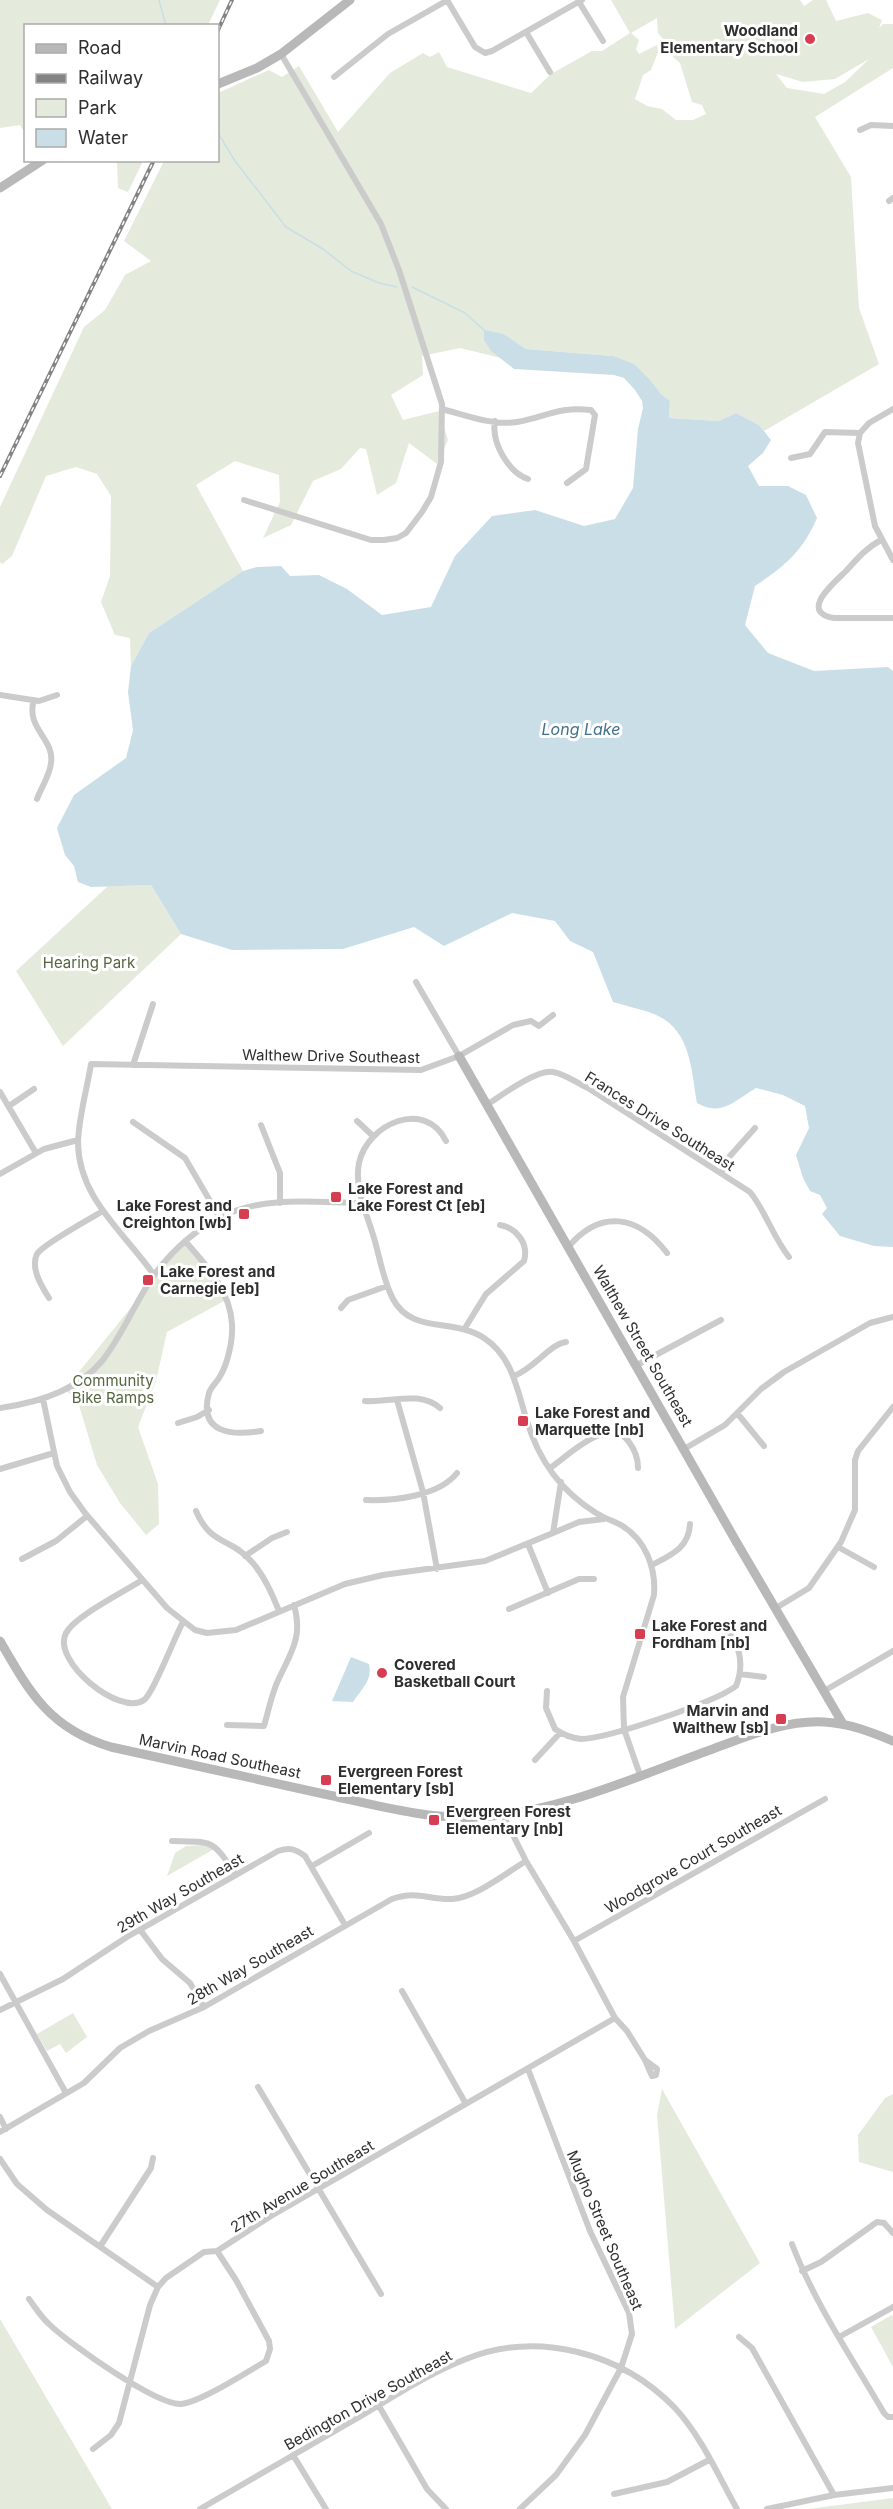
<svg xmlns="http://www.w3.org/2000/svg" width="893" height="2509" font-family="Inter,sans-serif">
<style>
.green{fill:#e4eadc;fill-rule:evenodd}
.water{fill:#cadee8}
.lines{fill:none;stroke-linecap:round;stroke-linejoin:round}
.stream{stroke:#cadee8;stroke-width:1.5}
.street{stroke:#cbcbcb;stroke-width:6}
.secondary{stroke:#b8b8b8;stroke-width:9}
.rail-casing{stroke:#838383;stroke-width:4}
.rail{stroke:#fff;stroke-width:1.5;stroke-dasharray:4.5;stroke-linecap:butt}
.poi-dot{fill:#d73d50;stroke:#fff;stroke-width:2}
.labels{text-anchor:middle;dominant-baseline:central;stroke-width:6;stroke-linejoin:round;paint-order:stroke}
.poi-label{font-size:15px;font-weight:bold;fill:#2e2e2e;stroke:#fff;text-anchor:start}
.park-label{font-size:15px;fill:#53663f;stroke:#fff}
.street-label{font-size:15px;fill:#2e2e2e;stroke:#fff}
.water-label{font-size:16px;font-style:italic;fill:#427189;stroke:#fff}
</style>
<rect width="100%" height="100%" fill="#fff"/>
<!-- green -->
<path class="green" d="M0,0H220L208,25L26,26L25,133L20,125L0,128Z
M611,0H800L804,6L813,0H826L836,21L868,13L882,20L879,28L883,24H893V68L815,117L851,177L859,308L879,364L764,431L759,425L736,413L719,421L669,418L670,401L661,394L651,381L613,356L526,349L504,334L484,331C484,344 490,350 501,358L460,348L422,356L423,375L391,395L403,420L439,411L448,440L437,464L409,443L396,483L377,495L366,449L360,448L341,469L313,481L291,525L263,538L280,502L279,475L235,461L196,485L243,571L149,633L131,666L130,638L115,635L101,602L110,576L111,496L97,474L76,467L46,476L12,556L2,564L0,562V507L84,327L105,310L125,275L151,261L124,241L164,161L218,160V93L269,70L282,77L299,66L338,132L390,73L423,53L430,57L439,52L447,67L531,93L551,74L592,51H602L630,33ZM657,18L658,33L670,47L673,57L680,63L692,102L702,105L706,114L693,120H676L662,109L647,106L635,99L643,75L651,70L658,52L657,45L639,54L636,49L639,40L631,33ZM869,59L845,82L824,94L787,88L776,74L803,82L835,79Z
M117,161H143L128,192L118,188Z
M151,885L181,934L63,1046L16,971L108,886Z
M185,1241L222,1289L226,1300L167,1332L156,1381L138,1427L158,1484L159,1524L146,1535L120,1503L97,1465L79,1405L65,1389Z
M202,1845L214,1849L167,1876L175,1853L186,1846Z
M73,2013L87,2037L66,2053L60,2044L47,2051L37,2034Z
M662,2089L760,2263L675,2329L657,2115Z
M893,2094V2172L859,2162L858,2135L885,2098Z
M892,2315L893,2317V2367L871,2327Z
M0,2319L112,2509H0Z
M893,2498V2509H808Z"/>
<!-- water -->
<path class="water" d="M484,330L504,334L526,349L613,356L634,364L651,381L661,394L670,401L669,418L719,421L736,413L759,425L771,440L763,453L748,466L759,486H788L806,495L817,518C803,551 785,566 755,586L745,625L768,653L814,671L888,667L893,671V1247L874,1246L840,1236L822,1214L827,1208L820,1195L810,1191L803,1178L796,1155L809,1128L805,1106L783,1095L756,1088C734,1101 722,1117 697,1103C691,1069 691,1029 654,1014C641,1009 626,1006 613,1002L593,952L570,941L555,921L512,913L444,946L414,927L343,949L232,950L181,934L151,885L91,887L78,882L74,866L65,855L57,828L74,795L126,758L133,730L128,692L131,666L149,633L243,571L257,567L281,566L290,576L319,575L347,589L382,615L431,607L455,556L492,516L535,510L584,526L615,519L633,488L638,429L643,408L642,401L635,390L624,378L614,375L514,369L491,351L484,340Z
M351,1657L369,1664C373,1681 361,1689 353,1702L332,1701Z"/>
<g class="lines">
<!-- stream -->
<path class="stream" d="M159,0L166,26
M218,133L235,161L286,227L323,249L351,271L379,283L397,287
M412,287L465,313L485,331"/>
<!-- street -->
<path class="street" d="M447,0L475,47L485,53L492,51L582,0
M579,2L603,41
M526,32L550,72
M334,77L388,34L448,0
M860,130L871,125L893,126
M889,201L893,198
M442,409C465,415 493,426 517,422C545,417 560,406 591,410L595,415L586,469L567,483
M495,421C491,442 508,472 528,479
M860,433L858,443L875,526L893,560
M791,458L810,454L825,432L860,433L869,423L893,409
M244,500L371,540H384L397,538L406,533L422,512L431,497L441,462L442,404L399,270L381,224L281,54
M881,540C866,548 857,559 846,571C835,582 798,612 834,618H893
M0,695L39,701L57,695
M34,700C25,728 55,739 51,763C50,775 41,788 37,799
M416,982L459,1056
M133,1065L153,1004
M0,1092L36,1153
M488,1104C502,1095 537,1069 553,1072C565,1074 577,1083 588,1088L750,1192C766,1212 773,1237 789,1257
M9,1106L34,1089
M357,1121L373,1136
M133,1122L185,1158L220,1218
M261,1125L280,1173V1203
M446,1141C425,1098 367,1124 359,1163C354,1188 367,1214 374,1238C380,1258 383,1280 393,1299C411,1334 454,1318 484,1338C513,1357 517,1390 527,1421C532,1438 542,1459 553,1474C565,1490 580,1503 596,1513C604,1518 613,1521 621,1525C646,1540 656,1568 654,1595L623,1697L624,1729L640,1775
M721,1173L730,1156L755,1128
M0,1174L44,1149L78,1140
M185,1241C206,1265 230,1290 232,1324C233,1340 228,1364 219,1378C216,1383 211,1387 209,1393C198,1433 231,1436 261,1431
M569,1246C601,1209 638,1215 667,1253
M154,1275C125,1233 78,1198 78,1142C79,1116 87,1089 91,1064L421,1070L459,1056L513,1025L531,1021L539,1026L553,1015
M49,1298C42,1287 30,1268 37,1254C42,1245 91,1218 103,1211
M341,1308L348,1300L387,1286
M465,1328L486,1294L524,1261C529,1244 517,1228 500,1225
M637,1365L721,1320
M514,1376C535,1368 550,1344 566,1342
M43,1399L57,1466L70,1492L85,1513L167,1608L195,1630L207,1633L236,1630L345,1584L383,1575L485,1561L553,1533L561,1482
M397,1400L423,1492L437,1569
M365,1401C390,1403 419,1390 440,1408
M0,1408C36,1403 77,1391 102,1361C123,1335 135,1302 154,1275C172,1251 196,1229 223,1216C265,1195 319,1203 363,1203
M737,1413L764,1446
M178,1423L197,1417L209,1410
M684,1449L725,1425L761,1389L784,1372L870,1323L893,1317
M550,1468C569,1455 610,1414 629,1442C635,1450 638,1458 638,1468
M0,1469L54,1453
M366,1500C394,1501 439,1496 457,1473
M196,1511C211,1546 230,1537 251,1561C264,1575 272,1594 279,1611
M553,1533L579,1522L604,1519
M528,1544L548,1593
M838,1547L874,1567
M245,1556L272,1538L287,1532
M22,1559L56,1541L87,1516
M652,1565C671,1555 689,1548 690,1524
M142,1580C124,1592 75,1616 66,1633C51,1661 120,1717 144,1700C153,1694 175,1636 183,1622
M776,1608L809,1588L841,1542L855,1510V1460L858,1451L893,1407
M509,1609L579,1579H594
M740,1674L764,1677
M547,1691L546,1708L555,1729C562,1734 572,1738 581,1739C606,1739 716,1702 736,1686C745,1664 740,1639 720,1625
M824,1691L893,1651
M227,1725L264,1726C268,1712 271,1698 276,1685C289,1655 304,1639 294,1605
M535,1760L560,1733
M503,1815L526,1861L574,1941L615,2018L627,2031L645,2060
M172,1841C214,1842 212,1839 236,1875
M312,1866L369,1833
M141,1931L162,1959L190,1983L204,2007
M574,1941L825,1799
M0,1974L66,2093
M402,1991L466,2104
M0,2010L63,1979L127,1937L278,1851C290,1847 295,1849 305,1856L345,1925
M645,2060L657,2069L656,2075L652,2076Z
M258,2087L381,2294
M0,2117L6,2129
M0,2132L84,2083L120,2048L149,2031L204,2007L392,1899C418,1890 428,1900 452,1899C475,1898 506,1873 526,1861
M0,2159L17,2184L47,2210L158,2287
M792,2244C815,2304 852,2358 884,2413L888,2417H893
M101,2245L151,2168L153,2158
M802,2271L821,2262L877,2222L884,2223L893,2233
M29,2299C35,2307 41,2317 49,2324C68,2343 156,2405 181,2404C201,2402 247,2372 266,2361L270,2349L269,2341L236,2280L217,2251
M739,2337L752,2348L834,2495
M839,2337L893,2307
M379,2406L427,2489L446,2509
M93,2449L111,2435L119,2423L150,2305L158,2287L166,2278L204,2252L217,2251L271,2216L615,2018
M293,2455L326,2509
M614,2494L667,2482L709,2460
M200,2509C251,2479 303,2450 354,2420C390,2399 427,2374 466,2359C538,2330 622,2353 675,2408C701,2436 718,2475 737,2509
M520,2509L556,2475L585,2435L621,2368L632,2334L629,2313L590,2231L528,2069
M767,2509L834,2495L893,2488"/>
<!-- secondary -->
<path class="secondary" d="M218,84L257,68L281,54L350,0
M0,188L43,160
M459,1056L737,1543L843,1724
M0,1641C30,1693 50,1729 111,1747C182,1763 253,1778 324,1794C375,1805 428,1820 480,1817C560,1812 635,1777 710,1750C746,1737 784,1720 824,1722C848,1723 871,1732 893,1741"/>
<defs>
<path id="rail" d="M218,30L232,0
M0,476L154,160"/>
</defs>
<!-- rail casing -->
<use href="#rail" class="rail-casing"/>
<!-- rail -->
<use href="#rail" class="rail"/>
</g>
<!-- markers -->
<g class="poi-dot">
<circle cx="810" cy="39" r="6"/>
<rect x="330" y="1191" width="12" height="12" rx="3"/>
<rect x="238" y="1208" width="12" height="12" rx="3"/>
<rect x="142" y="1274" width="12" height="12" rx="3"/>
<rect x="517" y="1415" width="12" height="12" rx="3"/>
<rect x="634" y="1628" width="12" height="12" rx="3"/>
<circle cx="382" cy="1673" r="6"/>
<rect x="775" y="1713" width="12" height="12" rx="3"/>
<rect x="320" y="1774" width="12" height="12" rx="3"/>
<rect x="428" y="1814" width="12" height="12" rx="3"/>
</g>
<g class="labels">
<!-- poi labels -->
<g class="poi-label">
<text x="798" y="30" text-anchor="end">Woodland<tspan x="798" dy="17">Elementary School</tspan></text>
<text x="348" y="1188">Lake Forest and<tspan x="348" dy="17">Lake Forest Ct [eb]</tspan></text>
<text x="232" y="1205" text-anchor="end">Lake Forest and<tspan x="232" dy="17">Creighton [wb]</tspan></text>
<text x="160" y="1271">Lake Forest and<tspan x="160" dy="17">Carnegie [eb]</tspan></text>
<text x="535" y="1412">Lake Forest and<tspan x="535" dy="17">Marquette [nb]</tspan></text>
<text x="652" y="1625">Lake Forest and<tspan x="652" dy="17">Fordham [nb]</tspan></text>
<text x="394" y="1664">Covered<tspan x="394" dy="17">Basketball Court</tspan></text>
<text x="769" y="1710" text-anchor="end">Marvin and<tspan x="769" dy="17">Walthew [sb]</tspan></text>
<text x="338" y="1771">Evergreen Forest<tspan x="338" dy="17">Elementary [sb]</tspan></text>
<text x="446" y="1811">Evergreen Forest<tspan x="446" dy="17">Elementary [nb]</tspan></text>
</g>
<!-- park labels -->
<g class="park-label">
<text x="89" y="962">Hearing Park</text>
<text x="113" y="1380">Community<tspan x="113" dy="17">Bike Ramps</tspan></text>
</g>
<!-- street labels -->
<g class="street-label">
<text transform="translate(331 1056) rotate(1)">Walthew Drive Southeast</text>
<text transform="translate(660 1121) rotate(32)">Frances Drive Southeast</text>
<text transform="translate(643 1346) rotate(60)">Walthew Street Southeast</text>
<text transform="translate(220 1756) rotate(12)">Marvin Road Southeast</text>
<text transform="translate(693 1859) rotate(-30)">Woodgrove Court Southeast</text>
<text transform="translate(180 1893) rotate(-30)">29th Way Southeast</text>
<text transform="translate(250 1965) rotate(-30)">28th Way Southeast</text>
<text transform="translate(302 2186) rotate(-31)">27th Avenue Southeast</text>
<text transform="translate(605 2230) rotate(67)">Mugho Street Southeast</text>
<text transform="translate(368 2400) rotate(-29)">Bedington Drive Southeast</text>
</g>
<!-- water labels -->
<g class="water-label">
<text x="581" y="729">Long Lake</text>
</g>
</g>
<!-- legend -->
<rect x="24" y="24" width="195" height="138" fill="#ffffff" stroke="#ababab" stroke-width="1.5"/>
<rect x="36" y="44" width="30" height="9" fill="#b8b8b8" stroke="#ababab" stroke-width="1.5"/>
<text x="78" y="54" font-size="18" fill="#2e2e2e">Road</text>
<rect x="36" y="74" width="30" height="9" fill="#838383" stroke="#ababab" stroke-width="1.5"/>
<text x="78" y="84" font-size="18" fill="#2e2e2e">Railway</text>
<rect x="36" y="99" width="30" height="18" fill="#e4eadc" stroke="#ababab" stroke-width="1.5"/>
<text x="78" y="114" font-size="18" fill="#2e2e2e">Park</text>
<rect x="36" y="129" width="30" height="18" fill="#cadee8" stroke="#ababab" stroke-width="1.5"/>
<text x="78" y="144" font-size="18" fill="#2e2e2e">Water</text>
</svg>
